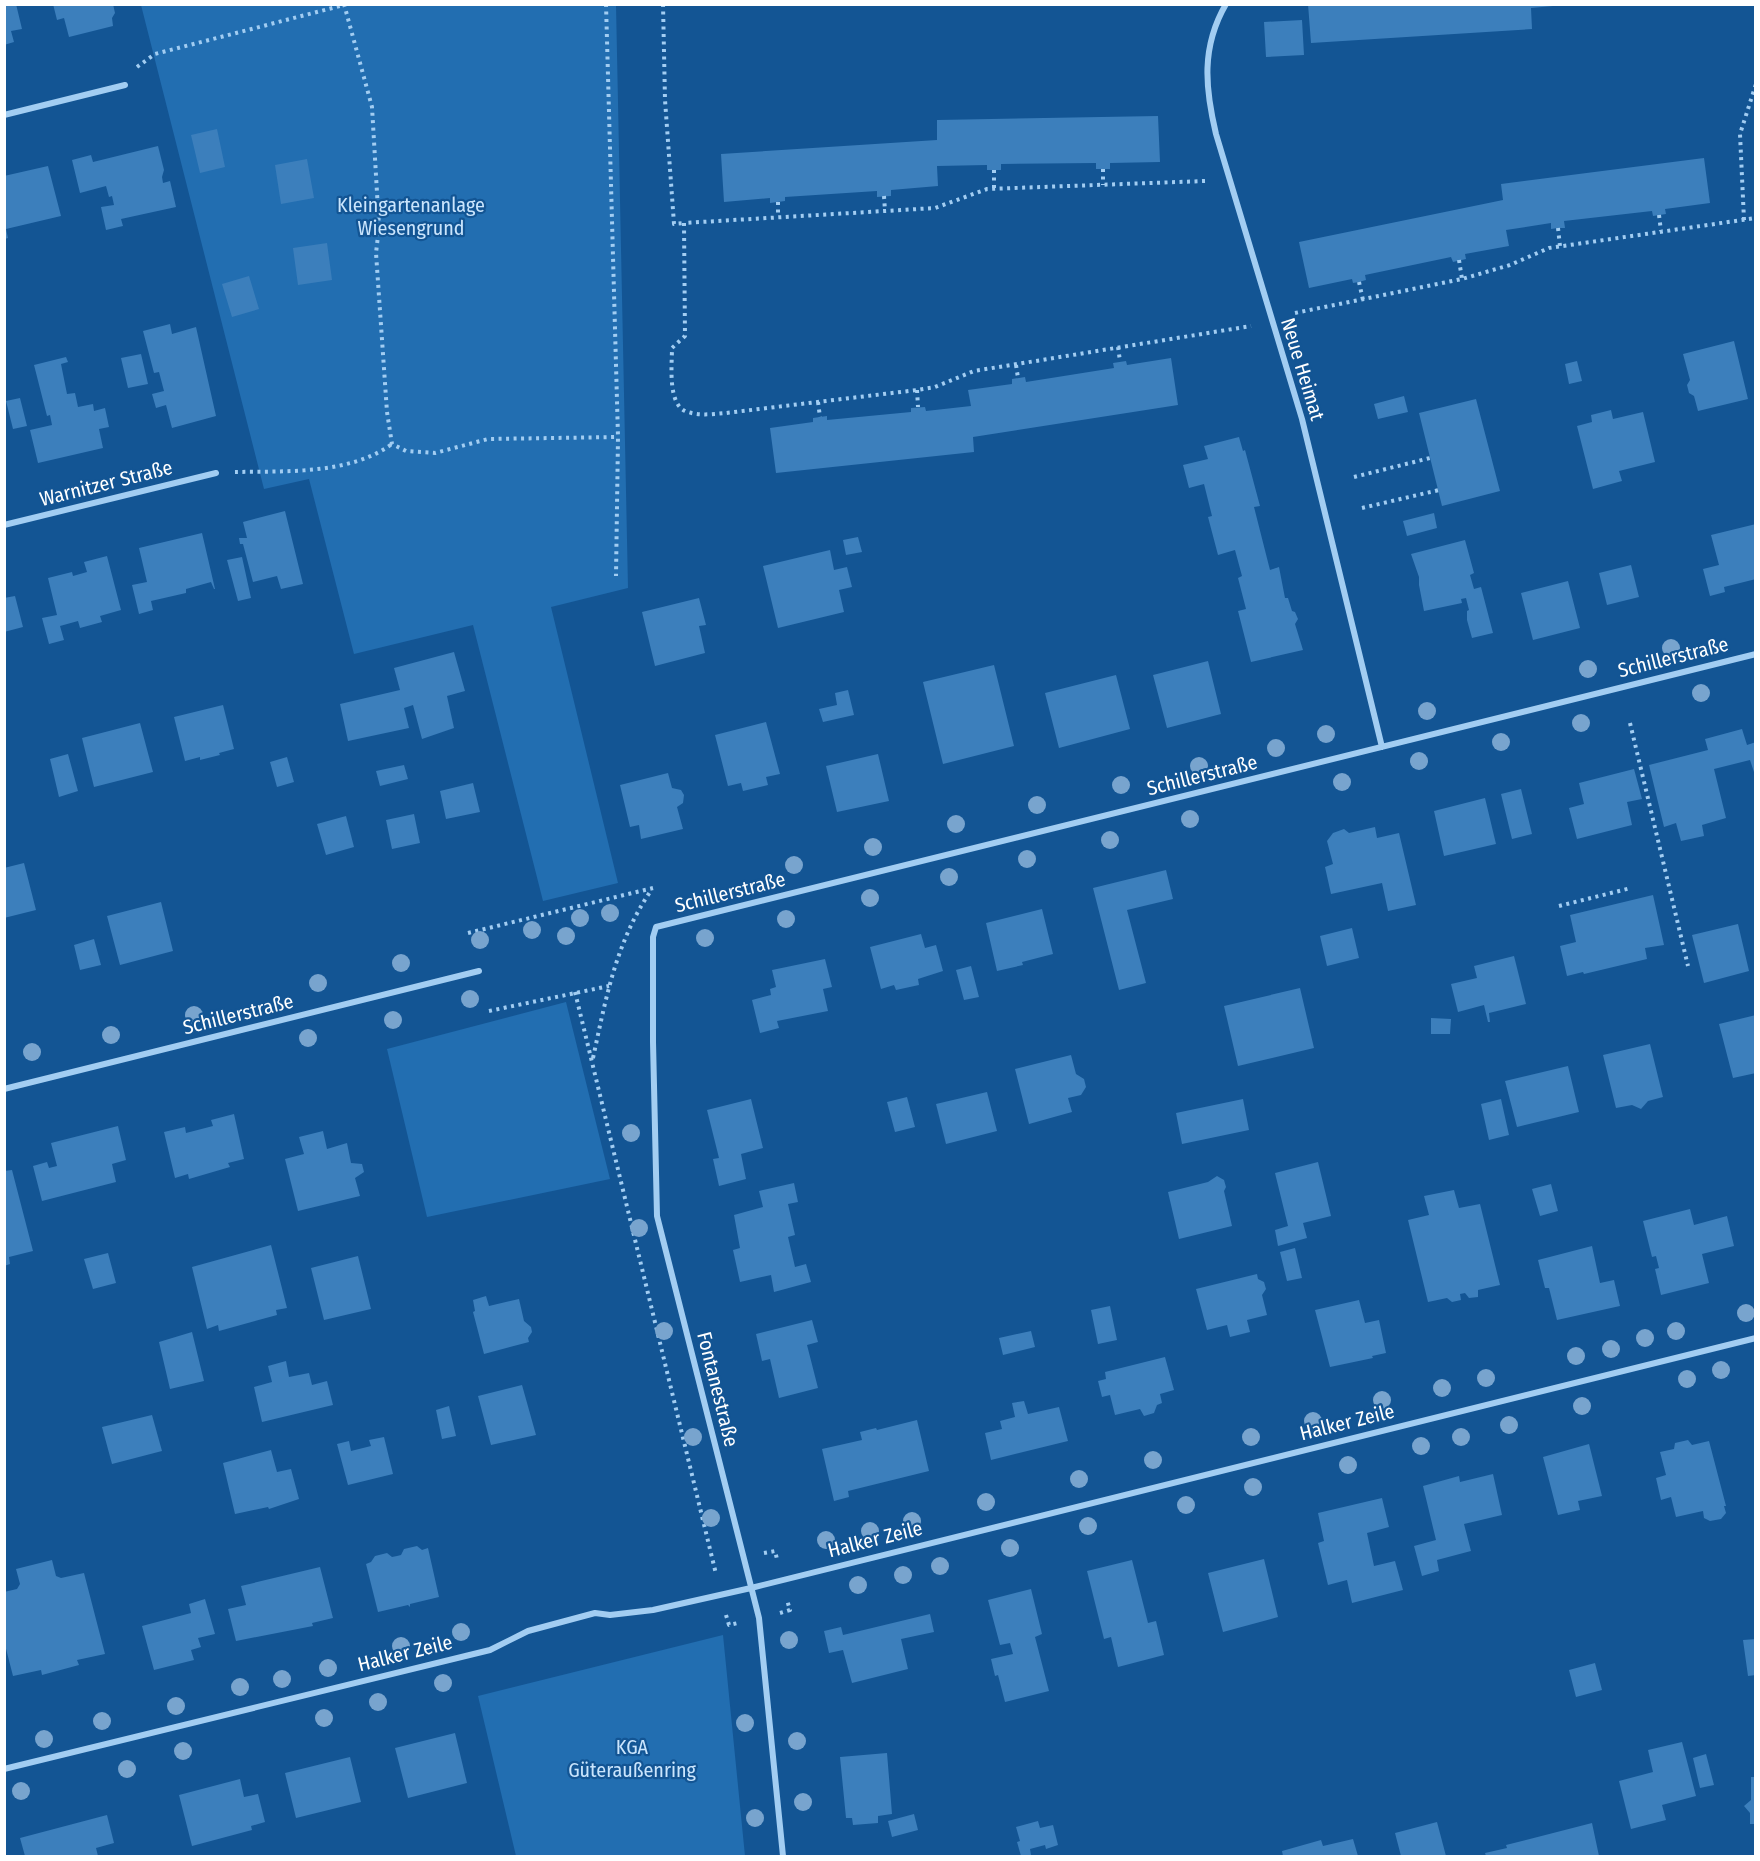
<svg xmlns="http://www.w3.org/2000/svg" width="1760" height="1861" font-family="'Fira Sans Condensed',sans-serif">
<style>
.green{fill:#226eb1}
.building{fill:#3c7fbc}
.lines{fill:none;stroke-linecap:round;stroke-linejoin:round}
.path{stroke:#a2cdf2;stroke-width:4;stroke-dasharray:3 4.5;stroke-linecap:butt}
.street{stroke:#a2cdf2;stroke-width:6}
.tree{fill:#78a4ce}
.labels{text-anchor:middle;dominant-baseline:central;stroke-width:4.5;stroke-linejoin:round;paint-order:stroke}
.park-label{font-size:20px;fill:#cae5fd;stroke:#135594}
.street-label{font-size:20px;fill:#fff;stroke:#135594}
</style>
<rect width="100%" height="100%" fill="#135594"/>
<!-- green -->
<path class="green" d="M141,5H616L628,588L551,607L618,883L543,901L473,625L354,654L309,479L264,489Z
M566,1002L610,1179L427,1217L387,1049Z
M723,1635L745,1856H516L478,1696Z"/>
<!-- building -->
<path class="building" d="M4,4H16L22,29L11,31L14,42L4,45Z
M53,4H113L115,13L112,18L113,26L69,37L64,18L57,20Z
M1308,4H1553V6L1531,8L1532,29L1311,43Z
M1302,20L1304,55L1266,57L1264,22Z
M1158,116L1160,162L1110,163V169H1096V163L1001,164V170H987V165L937,166L938,186L891,190V196L877,197V191L785,197V201L770,203V198L724,202L721,154L937,140V120Z
M217,129L225,167L200,173L191,135Z
M158,146L164,170L162,177L163,183L170,181L176,207L121,219L123,226L106,230L101,207L114,205L112,196L109,197L106,186L80,193L72,160L91,155L93,162Z
M1704,158L1710,203L1665,209L1666,214L1653,216L1652,211L1564,221L1565,228H1558L1551,229V223L1506,230L1509,246L1465,254L1466,259L1453,262L1451,257L1365,275L1366,280L1359,282L1353,283L1352,279L1309,288L1299,242L1503,200L1501,184Z
M307,159L314,198L281,204L275,165Z
M48,166L61,216L6,229L8,238L5,239L4,176Z
M327,243L332,280L298,285L293,248Z
M249,276L259,309L232,317L222,284Z
M170,324L172,334L196,327L216,416L172,428L166,405L156,408L152,394L164,391L159,372L154,373L143,331Z
M1734,341L1748,399L1698,411L1694,396L1689,393L1687,385L1690,380L1683,354Z
M141,354L148,384L128,388L121,358Z
M66,357L68,362L61,364L67,394L75,393L78,407L93,404L94,411L105,408L109,427L99,429L103,448L38,463L30,430L52,425L50,415L47,416L34,365Z
M1171,358L1178,405L973,437L974,452L776,473L770,428L813,422V418L827,416V420L911,412V408L925,407L926,411L971,406L968,390L1012,384V379L1025,377L1026,382L1114,368L1113,363L1126,361L1127,365Z
M1577,361L1582,381L1569,384L1565,364Z
M1404,396L1408,412L1378,419L1374,404Z
M20,398L27,426L13,429L6,401Z
M1476,399L1500,491L1442,506L1419,413Z
M1611,410L1613,419L1643,412L1655,462L1619,471L1622,481L1593,489L1577,426L1592,422L1591,415Z
M1239,437L1243,451L1245,450L1260,506L1254,507L1270,570L1279,567L1285,598H1288L1292,611L1295,612L1298,619L1295,624L1303,650L1251,662L1238,611L1246,609L1238,578L1242,576L1235,550L1218,555L1208,517L1212,516L1204,484L1189,488L1183,465L1208,459L1204,446Z
M285,511L303,584L281,589L277,576L253,582L243,544H240L239,538H247L243,522Z
M1434,513L1437,528L1407,536L1403,521Z
M1756,524V579L1724,587L1725,592L1710,596L1703,569L1719,565L1711,535Z
M202,533L215,589H214L211,582L186,589V593L151,601L153,610L139,614L132,585L147,582L139,548Z
M858,537L862,552L846,555L843,540Z
M1465,540L1474,573L1470,575L1474,589L1481,587L1493,633L1472,638L1467,620V611L1469,610L1466,598L1461,599L1462,603L1424,611L1419,585V577L1411,554Z
M830,550L834,570L847,567L852,587L839,590L844,612L778,628L763,566Z
M107,556L121,610L100,616L102,622L80,628L78,621L60,626L64,640L49,644L42,618L57,615L48,578L72,572L73,576L87,572L84,562Z
M242,557L251,598L238,601L227,560Z
M1631,565L1639,597L1607,605L1599,573Z
M1568,581L1580,628L1533,640L1521,593Z
M15,596L23,627L4,632V598Z
M699,598L706,625L699,626L705,653L655,666L642,612Z
M454,652L465,691L447,696L454,728L422,739L413,705L404,708L409,728L348,741L340,704L400,690L394,668Z
M1208,661L1221,714L1167,728L1153,675Z
M994,665L1014,746L943,764L923,682Z
M1116,675L1130,729L1059,748L1045,693Z
M848,690L854,715L823,722L819,709L837,705L835,693Z
M223,705L234,749L219,753L220,755L200,760V757L185,761L174,717Z
M766,722L780,774L766,777L768,785L743,791L741,783L728,786L715,735Z
M140,723L153,772L94,787L82,738Z
M1742,729L1747,745L1756,742V778L1750,760L1714,769L1726,818L1702,825L1704,836L1681,841L1676,823L1664,827L1649,765L1708,750L1705,739Z
M68,754L78,791L59,797L50,759Z
M878,754L889,801L837,812L826,766Z
M287,757L294,782L277,787L270,762Z
M404,765L408,779L380,786L376,771Z
M1634,769L1642,799L1627,802L1632,825L1577,839L1569,808L1584,804L1579,783Z
M668,773L672,788L681,790L684,795L683,803L677,807L683,829L641,839L639,825L630,827L620,785Z
M473,783L480,812L446,819L440,791Z
M1521,789L1532,834L1512,839L1501,794Z
M1485,798L1496,844L1444,856L1434,811Z
M414,814L420,843L392,849L386,820Z
M346,816L354,847L326,855L317,824Z
M1375,827L1377,838L1399,833L1416,905L1388,911L1382,883L1331,894L1325,867L1333,864L1327,841L1333,833L1344,829L1349,833Z
M24,863L36,910L4,918V868Z
M1166,870L1173,899L1127,910L1146,983L1119,990L1093,888Z
M1653,895L1664,945L1645,948L1647,959L1584,974L1583,972L1567,976L1560,946L1576,942L1570,915Z
M161,902L173,951L120,965L107,916Z
M1042,909L1053,954L1022,962L1023,965L997,971L986,923Z
M1738,924L1749,971L1704,983L1692,935Z
M1352,928L1359,958L1327,966L1320,936Z
M921,934L925,948L936,945L943,971L918,979L919,985L896,990L894,985L881,989L870,947Z
M94,939L101,965L80,970L74,945Z
M1514,956L1526,1004L1489,1013L1490,1022H1488L1484,1005L1458,1012L1451,984L1477,978L1474,966Z
M825,959L832,987L823,989L828,1011L777,1021L779,1028L760,1033L752,1000L771,995L770,989L776,987L772,970Z
M971,966L979,997L964,1000L956,970Z
M1300,988L1314,1048L1238,1066L1224,1006Z
M1756,1015V1073L1733,1078L1719,1024Z
M1431,1018L1451,1019L1450,1034H1431Z
M1650,1044L1663,1097L1648,1101L1641,1109L1632,1105L1616,1108L1603,1055Z
M1071,1055L1076,1074L1084,1079L1086,1087L1081,1095L1068,1098L1072,1112L1029,1124L1015,1069Z
M1568,1066L1579,1112L1517,1127L1505,1081Z
M987,1092L997,1131L946,1144L936,1104Z
M907,1097L915,1127L895,1132L887,1102Z
M751,1099L763,1148L741,1154L746,1179L719,1186L713,1159L719,1158L707,1110Z
M1243,1099L1249,1130L1182,1144L1176,1113Z
M1501,1099L1509,1135L1489,1140L1481,1104Z
M234,1114L244,1159L228,1163L230,1167L189,1179L188,1174L175,1178L164,1132L185,1127L186,1133L213,1126L211,1120Z
M118,1126L126,1160L112,1164L116,1182L42,1201L33,1166L47,1162L49,1168L57,1166L51,1143Z
M323,1131L327,1149L347,1143L351,1163L362,1164L364,1172L355,1178L360,1196L298,1211L285,1159L304,1154L299,1137Z
M1318,1162L1331,1216L1303,1223L1307,1238L1278,1246L1275,1230L1288,1226L1275,1173Z
M12,1170L33,1251L9,1257L10,1264L4,1266V1171Z
M1217,1176L1224,1180L1226,1187L1224,1191L1232,1226L1179,1239L1168,1192L1208,1182Z
M794,1183L798,1202L788,1204L795,1235L788,1237L795,1267L806,1264L811,1282L774,1292L771,1275L740,1282L733,1250L740,1248L734,1215L763,1207L759,1191Z
M1551,1184L1558,1211L1540,1216L1532,1189Z
M1454,1190L1459,1208L1480,1204L1500,1285L1478,1290V1297L1469,1298L1465,1293L1460,1294L1461,1300L1452,1302L1447,1298L1428,1302L1408,1220L1429,1215L1424,1196Z
M1690,1209L1694,1225L1727,1216L1734,1246L1702,1254L1709,1283L1661,1295L1655,1269L1659,1268L1656,1256L1652,1257L1643,1221Z
M271,1245L287,1308L276,1310L277,1315L219,1331L218,1325L207,1329L192,1267Z
M1592,1246L1600,1283L1614,1280L1620,1306L1557,1320L1549,1288H1545L1538,1260Z
M1295,1248L1302,1278L1287,1281L1280,1252Z
M108,1253L116,1283L93,1289L84,1259Z
M358,1256L371,1309L324,1320L311,1268Z
M1257,1274L1258,1279L1264,1282L1266,1289L1262,1295L1267,1315L1247,1320L1250,1332L1230,1337L1227,1325L1207,1330L1196,1289Z
M486,1296L489,1306L519,1299L524,1321L531,1327L532,1332L528,1338L529,1342L484,1354L473,1312L475,1311L473,1300Z
M1359,1300L1365,1323L1379,1320L1386,1353L1372,1356L1373,1358L1330,1367L1315,1310Z
M1110,1306L1117,1340L1098,1344L1091,1310Z
M812,1320L818,1342L807,1345L818,1388L779,1398L770,1359L762,1361L756,1334Z
M1031,1331L1035,1347L1003,1355L999,1338Z
M192,1332L204,1381L170,1389L159,1342Z
M1165,1357L1174,1390L1160,1394L1162,1403L1157,1405L1154,1413L1144,1416L1140,1409L1115,1415L1110,1395L1102,1397L1098,1381L1106,1379L1105,1372Z
M286,1361L289,1377L309,1373L312,1385L327,1381L333,1405L262,1422L254,1387L272,1382L268,1366Z
M522,1385L536,1435L491,1445L478,1396Z
M1024,1401L1028,1414L1059,1407L1068,1441L991,1460L985,1433L1002,1429L1000,1421L1015,1417L1012,1403Z
M449,1406L456,1436L442,1439L436,1410Z
M152,1415L162,1451L112,1464L102,1427Z
M917,1420L929,1471L848,1491L849,1497L834,1501L822,1449L862,1440L860,1432L876,1428L877,1430Z
M384,1437L393,1474L348,1485L337,1444L349,1441L351,1451L371,1446L369,1440Z
M1688,1440L1692,1445L1709,1441L1726,1506H1724L1726,1513L1721,1519L1710,1521L1704,1518L1703,1511L1676,1517L1671,1497L1661,1500L1656,1478L1666,1475L1660,1452L1674,1449L1675,1443Z
M1589,1444L1602,1496L1578,1501L1580,1510L1558,1515L1543,1457Z
M271,1450L277,1472L291,1469L299,1499L269,1509L268,1507L235,1514L223,1463Z
M1493,1474L1502,1515L1464,1524L1471,1551L1437,1560L1439,1571L1422,1576L1414,1546L1436,1540L1423,1486L1459,1476L1460,1482Z
M1382,1498L1389,1527L1367,1533L1374,1566L1395,1561L1403,1590L1352,1603L1347,1580L1328,1585L1318,1543L1324,1541L1318,1513Z
M417,1546L422,1550L428,1548L439,1597L410,1604V1607L408,1605L378,1612L366,1564L371,1562L375,1556L387,1553L392,1557L397,1556L401,1555L404,1549Z
M1264,1559L1278,1617L1223,1632L1208,1573Z
M52,1560L56,1576L61,1578L84,1573L105,1654L77,1660L79,1665L42,1675L41,1670L13,1676L4,1641V1592L17,1589L20,1584L16,1569Z
M1132,1560L1148,1623L1156,1621L1164,1655L1118,1667L1111,1637L1104,1639L1087,1571Z
M320,1567L333,1618L312,1623L313,1626L236,1641L228,1609L246,1605L241,1586Z
M1031,1589L1042,1634L1035,1637L1049,1691L1005,1702L998,1675L995,1676L991,1659L1013,1654L1010,1643L1000,1645L988,1600Z
M205,1599L215,1634L198,1638L201,1647L191,1650L194,1660L154,1670L142,1626L191,1613L189,1604Z
M930,1614L934,1632L901,1639L908,1669L852,1683L843,1650L829,1653L824,1631L841,1627L843,1635Z
M1756,1639V1675L1748,1676L1743,1640Z
M1595,1663L1602,1690L1576,1697L1569,1670Z
M455,1733L467,1783L408,1798L395,1748Z
M1682,1742L1696,1796L1662,1805L1666,1820L1631,1829L1619,1781L1653,1772L1648,1750Z
M887,1753L892,1814L878,1816V1823L853,1825L852,1818H846L840,1757Z
M1706,1754L1714,1785L1700,1788L1693,1758Z
M350,1757L361,1802L296,1818L285,1773Z
M1751,1777H1756V1824H1750V1813L1744,1806L1751,1800Z
M240,1779L244,1797L258,1794L265,1822L251,1826L252,1830L192,1846L179,1795Z
M914,1814L918,1830L892,1837L888,1821Z
M107,1815L114,1843L96,1848L98,1856H25L20,1838Z
M1038,1821L1040,1828L1053,1825L1058,1845L1046,1849L1045,1845L1030,1849L1031,1855L1021,1856L1017,1842L1020,1841L1016,1827Z
M1437,1822L1446,1856H1401L1395,1833Z
M1592,1823L1599,1856H1486L1485,1853L1507,1848L1506,1845Z
M1353,1839L1358,1856H1283L1282,1851L1321,1840L1323,1846Z"/>
<g class="lines">
<!-- path -->
<path class="path" d="M344,4L372,107L379,227L376,253L387,412L392,444L406,451L435,453L488,439L618,437
M606,4L618,437L616,576
M663,4L665,100L674,224L684,223
M137,67L155,54L344,5
M1103,169V185
M994,170V189
M1205,181L987,189L935,208L684,223L685,336L672,348C672,365 667,407 688,412C700,416 714,414 726,413L917,390L935,387L974,371L1251,326
M884,196L885,211
M778,202V217
M1659,215L1661,231
M1744,220L1740,134L1756,84
M1558,228L1560,246
M1459,260L1462,279
M1359,282L1363,300
M1295,313L1462,279L1510,265L1549,248L1756,218
M1118,347L1120,361
M1016,365L1018,378
M917,390L918,407
M818,402L820,417
M235,472C285,471 349,475 392,444
M1354,477L1430,458
M1362,508L1439,490
M1630,723L1688,966
M1559,906L1631,888
M468,933L653,888
M575,992L716,1574
M489,1011L609,986
M593,1058C606,998 616,941 652,889
M764,1553L775,1551L777,1559
M780,1613L790,1610L787,1600
M726,1615L729,1625L738,1623"/>
<!-- street -->
<path class="street" d="M1226,4C1201,47 1205,88 1216,134L1302,419L1382,747
M4,115L125,85
M4,525L216,473
M4,1089L479,971
M4,1769L490,1650L528,1631L595,1613L610,1615L653,1610L751,1588L1756,1338
M783,1856L759,1618L657,1216L653,1042V937L656,927L1756,654"/>
</g>
<!-- trees -->
<g class="tree">
<circle cx="1671" cy="648" r="9"/>
<circle cx="1588" cy="669" r="9"/>
<circle cx="1701" cy="693" r="9"/>
<circle cx="1427" cy="711" r="9"/>
<circle cx="1581" cy="723" r="9"/>
<circle cx="1326" cy="734" r="9"/>
<circle cx="1501" cy="742" r="9"/>
<circle cx="1276" cy="748" r="9"/>
<circle cx="1419" cy="761" r="9"/>
<circle cx="1199" cy="766" r="9"/>
<circle cx="1342" cy="782" r="9"/>
<circle cx="1121" cy="785" r="9"/>
<circle cx="1037" cy="805" r="9"/>
<circle cx="1190" cy="819" r="9"/>
<circle cx="956" cy="824" r="9"/>
<circle cx="1110" cy="840" r="9"/>
<circle cx="873" cy="847" r="9"/>
<circle cx="1027" cy="859" r="9"/>
<circle cx="794" cy="865" r="9"/>
<circle cx="949" cy="877" r="9"/>
<circle cx="870" cy="898" r="9"/>
<circle cx="610" cy="913" r="9"/>
<circle cx="580" cy="918" r="9"/>
<circle cx="786" cy="919" r="9"/>
<circle cx="532" cy="930" r="9"/>
<circle cx="566" cy="936" r="9"/>
<circle cx="705" cy="938" r="9"/>
<circle cx="480" cy="940" r="9"/>
<circle cx="401" cy="963" r="9"/>
<circle cx="318" cy="983" r="9"/>
<circle cx="470" cy="999" r="9"/>
<circle cx="194" cy="1015" r="9"/>
<circle cx="393" cy="1020" r="9"/>
<circle cx="111" cy="1035" r="9"/>
<circle cx="308" cy="1038" r="9"/>
<circle cx="32" cy="1052" r="9"/>
<circle cx="631" cy="1133" r="9"/>
<circle cx="639" cy="1228" r="9"/>
<circle cx="1746" cy="1313" r="9"/>
<circle cx="664" cy="1331" r="9"/>
<circle cx="1676" cy="1331" r="9"/>
<circle cx="1645" cy="1338" r="9"/>
<circle cx="1611" cy="1349" r="9"/>
<circle cx="1576" cy="1356" r="9"/>
<circle cx="1721" cy="1370" r="9"/>
<circle cx="1486" cy="1378" r="9"/>
<circle cx="1687" cy="1379" r="9"/>
<circle cx="1442" cy="1388" r="9"/>
<circle cx="1382" cy="1400" r="9"/>
<circle cx="1582" cy="1406" r="9"/>
<circle cx="1313" cy="1421" r="9"/>
<circle cx="1509" cy="1425" r="9"/>
<circle cx="693" cy="1437" r="9"/>
<circle cx="1251" cy="1437" r="9"/>
<circle cx="1461" cy="1437" r="9"/>
<circle cx="1421" cy="1446" r="9"/>
<circle cx="1153" cy="1460" r="9"/>
<circle cx="1348" cy="1465" r="9"/>
<circle cx="1079" cy="1479" r="9"/>
<circle cx="1253" cy="1487" r="9"/>
<circle cx="986" cy="1502" r="9"/>
<circle cx="1186" cy="1505" r="9"/>
<circle cx="711" cy="1518" r="9"/>
<circle cx="912" cy="1521" r="9"/>
<circle cx="1088" cy="1526" r="9"/>
<circle cx="870" cy="1531" r="9"/>
<circle cx="826" cy="1540" r="9"/>
<circle cx="1010" cy="1548" r="9"/>
<circle cx="940" cy="1566" r="9"/>
<circle cx="903" cy="1575" r="9"/>
<circle cx="858" cy="1585" r="9"/>
<circle cx="461" cy="1632" r="9"/>
<circle cx="789" cy="1640" r="9"/>
<circle cx="401" cy="1646" r="9"/>
<circle cx="328" cy="1668" r="9"/>
<circle cx="282" cy="1679" r="9"/>
<circle cx="443" cy="1683" r="9"/>
<circle cx="240" cy="1687" r="9"/>
<circle cx="378" cy="1702" r="9"/>
<circle cx="176" cy="1706" r="9"/>
<circle cx="324" cy="1718" r="9"/>
<circle cx="102" cy="1721" r="9"/>
<circle cx="745" cy="1723" r="9"/>
<circle cx="44" cy="1739" r="9"/>
<circle cx="797" cy="1741" r="9"/>
<circle cx="183" cy="1751" r="9"/>
<circle cx="127" cy="1769" r="9"/>
<circle cx="21" cy="1791" r="9"/>
<circle cx="803" cy="1802" r="9"/>
<circle cx="755" cy="1818" r="9"/>
</g>
<g class="labels">
<!-- park labels -->
<g class="park-label">
<text x="411" y="205">Kleingartenanlage<tspan x="411" dy="23">Wiesengrund</tspan></text>
<text x="632" y="1747">KGA<tspan x="632" dy="23">Güteraußenring</tspan></text>
</g>
<!-- street labels -->
<g class="street-label">
<text transform="translate(1303 369) rotate(73)">Neue Heimat</text>
<text transform="translate(106 483) rotate(-14)">Warnitzer Straße</text>
<text transform="translate(1673 657) rotate(-14)">Schillerstraße</text>
<text transform="translate(1202 775) rotate(-14)">Schillerstraße</text>
<text transform="translate(730 892) rotate(-14)">Schillerstraße</text>
<text transform="translate(238 1014) rotate(-14)">Schillerstraße</text>
<text transform="translate(718 1389) rotate(76)">Fontanestraße</text>
<text transform="translate(1347 1422) rotate(-14)">Halker Zeile</text>
<text transform="translate(875 1539) rotate(-14)">Halker Zeile</text>
<text transform="translate(405 1653) rotate(-14)">Halker Zeile</text>
</g>
</g>
<!-- border -->
<rect width="1760" height="1861" fill="none" stroke="#ffffff" stroke-width="12"/>
</svg>
